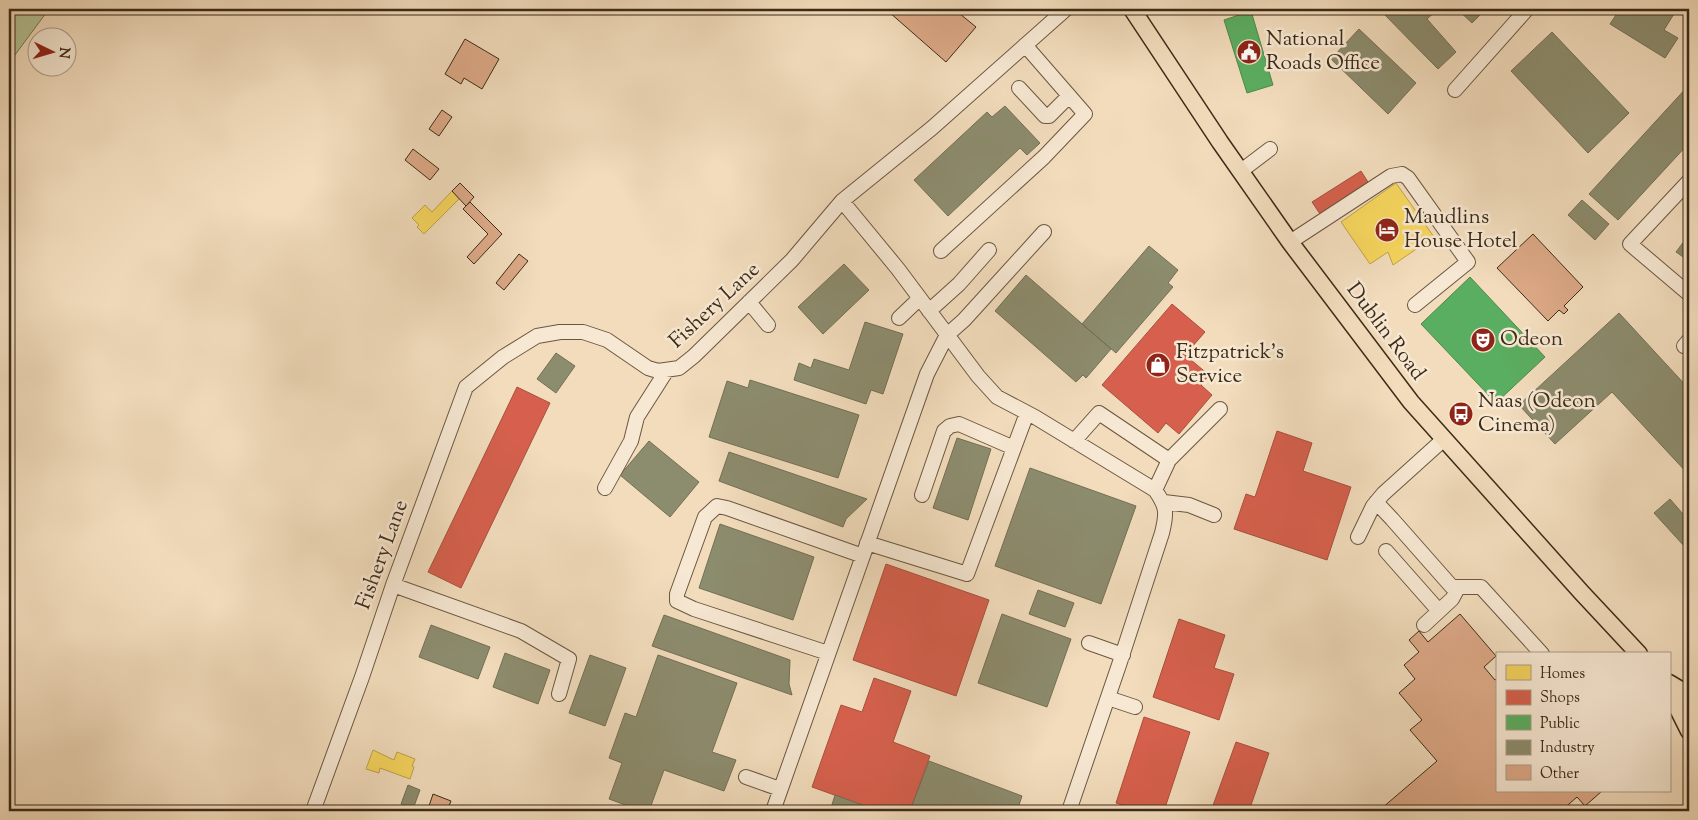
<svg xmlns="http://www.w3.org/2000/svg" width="1698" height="820" font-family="'Sorts Mill Goudy',serif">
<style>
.green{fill:#b5c295;stroke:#787656}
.homes{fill:#f6d55c;stroke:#bea248}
.shops{fill:#d6604d;stroke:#a8503d}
.public{fill:#5aae61;stroke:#51874b}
.industry{fill:#8c8c6e;stroke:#746f54}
.building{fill:#dda987;stroke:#3c2b18}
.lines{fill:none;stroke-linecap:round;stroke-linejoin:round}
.minor-casing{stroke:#6a5741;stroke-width:16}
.major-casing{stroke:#3c2b18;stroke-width:19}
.minor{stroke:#f7e8d3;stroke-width:14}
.major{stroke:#f2dcbc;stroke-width:16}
.labels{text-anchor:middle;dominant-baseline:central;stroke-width:5;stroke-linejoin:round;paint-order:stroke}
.poi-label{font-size:21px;fill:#3c2b18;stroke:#f7e8d3;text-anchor:start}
.street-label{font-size:21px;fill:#3c2b18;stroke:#f7e8d3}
</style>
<rect width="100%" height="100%" fill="#f2dcbc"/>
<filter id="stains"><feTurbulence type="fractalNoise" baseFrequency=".004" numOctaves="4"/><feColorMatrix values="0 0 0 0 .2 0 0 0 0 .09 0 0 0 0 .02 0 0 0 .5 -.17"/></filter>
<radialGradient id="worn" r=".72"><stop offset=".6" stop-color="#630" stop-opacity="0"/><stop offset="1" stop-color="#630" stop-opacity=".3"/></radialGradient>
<!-- green -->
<path class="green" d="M9,9H49L9,63Z"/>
<!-- homes -->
<path class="homes" d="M1396,183L1434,237L1393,265L1388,252L1370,264L1341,222Z
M452,191L459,199L424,234L417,227L419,225L412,218L425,205L432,212Z
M373,750L394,760L397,752L415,759L412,766L414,767L410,779L380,768L379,773L366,769Z"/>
<!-- shops -->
<path class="shops" d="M1361,171L1368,182L1320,214L1312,202Z
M1172,304L1205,332L1185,355L1209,375L1201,385L1212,395L1179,434L1166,423L1158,433L1102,385Z
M517,387L550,403L461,588L428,572Z
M1277,431L1312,443L1303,471L1351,487L1327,560L1234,529L1246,494L1255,497Z
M886,564L989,600L956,696L853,660Z
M1179,619L1225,635L1214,668L1234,674L1219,720L1153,697Z
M874,678L911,691L893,742L930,756L910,811H879L812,787L841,705L862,712Z
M1144,717L1190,732L1164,811H1141L1116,803Z
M1236,742L1269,753L1249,811H1211Z"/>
<!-- public -->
<path class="public" d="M1251,11L1273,85L1247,93L1224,20Z
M1470,277L1545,357L1496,403L1421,324Z"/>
<!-- industry -->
<path class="industry" d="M1379,9H1438L1427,19L1456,52L1438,69Z
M1457,9H1486L1472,23Z
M1620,9H1677L1664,30L1678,38L1665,58L1610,24Z
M1359,29L1416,83L1388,114L1331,59Z
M1552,32L1629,113L1588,153L1511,71Z
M1689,85V143L1618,220L1589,194Z
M1005,106L1040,143L1027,155L1020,148L948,216L914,180L987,112L992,117Z
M1582,200L1609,224L1595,240L1568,215Z
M1685,240L1689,243V261L1676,252Z
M1149,246L1178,270L1168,283L1173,287L1116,353L1082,324Z
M844,264L869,290L823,334L798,307Z
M1026,275L1111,349L1086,378L1083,375L1076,382L995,311Z
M1619,313L1689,389V475L1612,392L1555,444L1519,405Z
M865,322L903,334L883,394L871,390L866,404L794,380L799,363L811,368L814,359L849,370Z
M556,353L575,366L556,393L537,379Z
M750,380L859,415L838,478L709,437L727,381L748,388Z
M957,438L991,449L968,520L933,508Z
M649,441L699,482L670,517L620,475Z
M729,452L867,499L846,519L843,527L719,481Z
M1030,468L1136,506L1101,604L995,566Z
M1670,499L1689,521V543L1685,547L1654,513Z
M720,524L814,557L793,620L699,588Z
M1038,590L1074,603L1065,627L1029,614Z
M1002,614L1071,639L1047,707L978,683Z
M664,615L790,660L789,684L792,695L652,646Z
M431,625L490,647L478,679L419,657Z
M505,653L550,670L538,704L493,687Z
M590,655L626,668L605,726L569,713Z
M658,655L737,683L712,752L736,760L724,791L664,770L649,811H642L609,799L622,763L609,758L625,713L636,717Z
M929,761L1022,796L1017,811H910Z
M408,785L420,790L413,809L401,804Z
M835,795L879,811H830Z"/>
<!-- building -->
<path class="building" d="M892,9H954L976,27L946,62L889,12Z
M465,39L499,59L482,89L464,78L461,84L445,74Z
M442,110L452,117L439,136L429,129Z
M413,149L439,169L430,180L405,160Z
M460,183L474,197L466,206L452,191Z
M470,202L502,234L474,264L467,257L488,234L463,209Z
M1533,234L1583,287L1564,306L1568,310L1564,314L1559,310L1548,321L1497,268Z
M519,254L528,261L504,290L496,283Z
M1460,614L1496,656L1484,667L1495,680L1497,679V791H1602L1585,806L1577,797L1561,811H1385L1382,808L1437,761L1410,730L1422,720L1399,693L1415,679L1404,665L1419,652L1409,640L1419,631L1428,642Z
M433,794L451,801L447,811H434L428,809Z"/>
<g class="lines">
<defs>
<path id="minor" d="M1019,88L1045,116H1049L1069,96
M1455,90L1527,9
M1241,171L1270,149
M1689,181L1630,244L1689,294
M842,201L898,269L978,376L997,397L1035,417L1155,490C1167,507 1167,513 1162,533L1119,665L1069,811
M1290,242L1391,176L1402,174L1408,178L1468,262L1415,305
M941,251L1044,157L1085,114L1025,45
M749,302L768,325
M929,311L959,284L989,250
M899,318L919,299
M1684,346L1689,340
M1074,441L1099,413L1169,460L1155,490
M1169,460L1220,409
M605,488L631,441L637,417L667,370
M922,495L944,431L950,426L959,424L1014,448
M1164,502L1189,505L1214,515
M1376,502L1392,519L1452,587H1481L1542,654
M1358,537L1373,506L1383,494L1444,439
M867,543L967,574L1027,413
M1386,551L1439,611
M393,585L521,631L569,659L559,694
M1424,625L1452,599L1458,588
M1089,643L1123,655
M828,653L694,609L677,601V594L705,517L717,506L727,508L863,556
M1108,698L1135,707
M746,777L780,789
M313,811L362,677L393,585L466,387L503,357L537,336L560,332H583L607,340L648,368L658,371L679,368L694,356L792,260L842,201L932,128L1066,9
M773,811L927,374L947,335L964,320L1044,232"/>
<path id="major" d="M1132,9L1220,142L1290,242L1411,402L1582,593L1639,654
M1669,683L1689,695
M1669,691L1689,731"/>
</defs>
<!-- minor casing -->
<use href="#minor" class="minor-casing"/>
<!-- major casing -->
<use href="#major" class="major-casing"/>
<!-- minor -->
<use href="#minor" class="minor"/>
<!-- major -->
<use href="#major" class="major"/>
</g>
<!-- icons -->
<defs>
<symbol id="civic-disc" viewBox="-11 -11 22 22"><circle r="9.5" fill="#8f2418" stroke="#f7e8d3"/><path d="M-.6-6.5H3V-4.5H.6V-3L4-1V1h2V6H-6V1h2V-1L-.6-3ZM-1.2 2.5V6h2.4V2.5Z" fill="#fff"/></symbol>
<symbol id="hotel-disc" viewBox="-11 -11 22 22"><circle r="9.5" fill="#8f2418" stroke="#f7e8d3"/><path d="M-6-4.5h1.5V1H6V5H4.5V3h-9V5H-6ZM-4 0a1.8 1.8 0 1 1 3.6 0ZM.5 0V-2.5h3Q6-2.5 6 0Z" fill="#fff"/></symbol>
<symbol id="theatre-disc" viewBox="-11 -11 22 22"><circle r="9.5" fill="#8f2418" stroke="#f7e8d3"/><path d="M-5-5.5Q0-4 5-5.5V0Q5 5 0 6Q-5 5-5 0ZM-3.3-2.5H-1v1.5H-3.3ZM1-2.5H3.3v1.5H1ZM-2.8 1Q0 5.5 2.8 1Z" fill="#fff"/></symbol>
<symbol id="shop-disc" viewBox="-11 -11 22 22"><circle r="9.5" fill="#8f2418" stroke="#f7e8d3"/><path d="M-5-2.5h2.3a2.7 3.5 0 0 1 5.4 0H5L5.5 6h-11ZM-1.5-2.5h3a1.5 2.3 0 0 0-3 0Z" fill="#fff"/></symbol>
<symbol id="bus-disc" viewBox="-11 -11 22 22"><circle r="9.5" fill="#8f2418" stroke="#f7e8d3"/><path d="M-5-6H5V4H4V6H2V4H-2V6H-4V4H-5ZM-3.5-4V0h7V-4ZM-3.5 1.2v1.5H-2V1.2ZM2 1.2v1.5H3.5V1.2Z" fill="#fff"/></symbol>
</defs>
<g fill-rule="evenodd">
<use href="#civic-disc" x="1235" y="38" width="28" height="28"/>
<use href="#hotel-disc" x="1373" y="216" width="28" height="28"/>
<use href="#theatre-disc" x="1469" y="326" width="28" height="28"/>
<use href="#shop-disc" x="1144" y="351" width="28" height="28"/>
<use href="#bus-disc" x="1447" y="400" width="28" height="28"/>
</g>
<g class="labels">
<!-- poi labels -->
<g class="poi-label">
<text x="1266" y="40">National<tspan x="1266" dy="24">Roads Office</tspan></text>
<text x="1404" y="218">Maudlins<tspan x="1404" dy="24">House Hotel</tspan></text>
<text x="1500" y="340">Odeon</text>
<text x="1176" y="353">Fitzpatrick's<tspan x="1176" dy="24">Service</tspan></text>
<text x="1478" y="402">Naas (Odeon<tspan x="1478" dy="24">Cinema)</tspan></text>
</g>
<!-- street labels -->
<g class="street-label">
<text transform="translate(715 306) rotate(-43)">Fishery Lane</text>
<text transform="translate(1385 332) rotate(53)">Dublin Road</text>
<text transform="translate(383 555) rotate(-70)">Fishery Lane</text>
</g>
</g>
<!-- margin -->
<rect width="1698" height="820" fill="none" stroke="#f2dcbc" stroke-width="30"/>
<rect x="10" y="10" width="1678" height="800" fill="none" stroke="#3c2b18" stroke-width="2.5"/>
<rect x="15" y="15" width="1668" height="790" fill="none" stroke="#3c2b18"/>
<!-- legend -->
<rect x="1496" y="652" width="175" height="140" fill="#f7e8d3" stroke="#ac9c88"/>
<rect x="1506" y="665" width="25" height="15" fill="#f6d55c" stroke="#ac9c88"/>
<text x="1540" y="678" font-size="15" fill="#3c2b18">Homes</text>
<rect x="1506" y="690" width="25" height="15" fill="#d6604d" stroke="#ac9c88"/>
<text x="1540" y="702" font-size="15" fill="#3c2b18">Shops</text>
<rect x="1506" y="715" width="25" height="15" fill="#5aae61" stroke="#ac9c88"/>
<text x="1540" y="728" font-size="15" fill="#3c2b18">Public</text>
<rect x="1506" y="740" width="25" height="15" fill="#8c8c6e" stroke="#ac9c88"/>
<text x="1540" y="752" font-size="15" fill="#3c2b18">Industry</text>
<rect x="1506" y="765" width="25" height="15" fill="#dda987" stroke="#ac9c88"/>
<text x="1540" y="778" font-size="15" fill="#3c2b18">Other</text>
<!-- north arrow -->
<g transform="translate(52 52) rotate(95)"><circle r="24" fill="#f7e8d3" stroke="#ac9c88"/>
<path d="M0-4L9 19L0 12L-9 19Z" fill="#8f2418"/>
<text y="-8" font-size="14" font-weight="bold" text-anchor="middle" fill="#3c2b18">N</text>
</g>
<rect width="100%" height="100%" filter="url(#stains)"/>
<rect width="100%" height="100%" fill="url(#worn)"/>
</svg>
